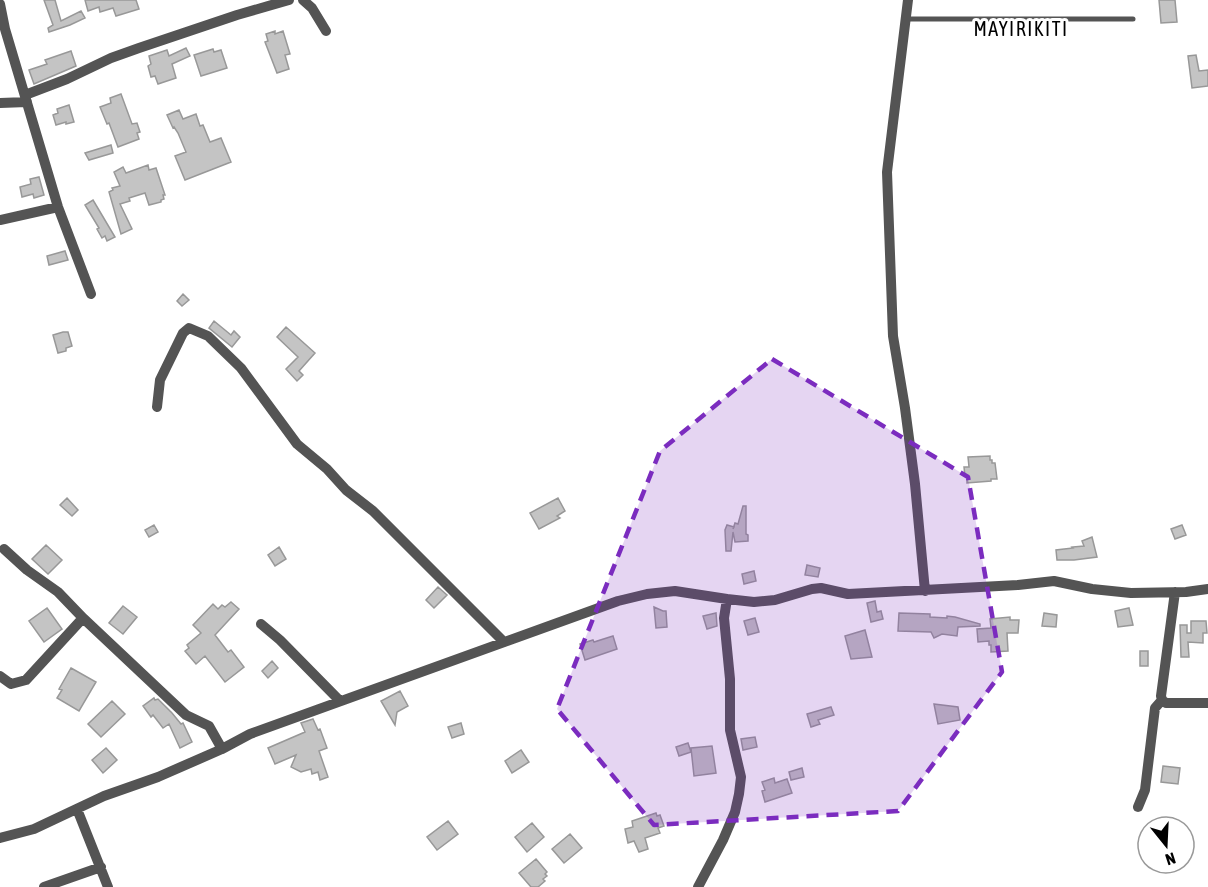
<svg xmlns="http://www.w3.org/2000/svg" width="1208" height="887" font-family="'Asap Condensed',sans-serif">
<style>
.building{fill:#c4c4c4;stroke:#989898;stroke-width:1.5}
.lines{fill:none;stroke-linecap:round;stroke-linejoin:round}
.lane{stroke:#545454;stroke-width:5}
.street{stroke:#545454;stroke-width:10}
.marked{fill:#7b2cbf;fill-opacity:0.2;stroke:#7b2cbf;stroke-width:4.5;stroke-dasharray:12 8;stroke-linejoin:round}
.labels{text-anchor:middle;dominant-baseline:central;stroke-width:6;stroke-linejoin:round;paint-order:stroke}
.quarter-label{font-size:20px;letter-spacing:1.5px;fill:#000;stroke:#fff}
</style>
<rect width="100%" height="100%" fill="#fff"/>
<!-- building -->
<path class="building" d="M44,0H55L61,21L81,11L85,18L70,25L49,32L48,28L53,25Z
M85,0H136L139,9L116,16L113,8L100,12L99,7L88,11Z
M1159,0H1175L1177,22L1161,23Z
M275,31V34L283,31L290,54L285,55L289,69L277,73L265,42L268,41L266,34Z
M186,48L190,56L172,64L176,78L158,84L155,76L151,77L148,66L151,64L149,56L167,50L169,56Z
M213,49L214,52L221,50L227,68L201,76L194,55Z
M71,51L76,66L34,84L29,70L47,64L45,60Z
M1196,55L1199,71L1208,70V86L1192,88L1188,56Z
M121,94L132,124L137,123L140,132L137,133L139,139L118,147L109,123L107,124L100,107L111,103L110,98Z
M69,105L74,122L66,124V122L56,125L53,115L58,113L57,109Z
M179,110L183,119L196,114L200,126L203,125L210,142L221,138L231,162L185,180L175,156L186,152L178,133L174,127L173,128L167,115Z
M111,145L113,153L89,160L85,153Z
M148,165L149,170L156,168L165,195H163L164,199L161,200V202L149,205L145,193L129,198L130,201L120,204L132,229L121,234L109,192L113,190L112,188L120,186L114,172L123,167L126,173Z
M39,177L44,195L34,198L33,194L22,197L20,187L31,184L30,179Z
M93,200L115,237L107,241L105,236L102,238L97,229L99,228L85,205Z
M65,251L68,260L49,265L47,256Z
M183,294L189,300L182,306L177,301Z
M214,321L231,335L234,331L240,337L232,347L209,328Z
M286,327L315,353L299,371L303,375L297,381L286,369L298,357L277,337Z
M63,332H68L72,346L66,348V351L58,353L53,335Z
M990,456V460H992V463H995L997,479H991V481L967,483V476H965L964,467H969L968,457Z
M67,498L78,510L72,516L60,505Z
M558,498L565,511L557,516L560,518L539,529L530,513Z
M743,506H746V534L748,535V541L735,542L733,532L731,551H726L725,530L727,525L734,527L733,529L735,523L738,524Z
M154,525L158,532L149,537L145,530Z
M1182,525L1186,535L1175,539L1171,529Z
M1092,537L1097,557L1074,560H1057L1056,550L1073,548L1072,547L1084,546L1082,541Z
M46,545L62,560L48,574L32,559Z
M279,547L286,559L275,566L268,555Z
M807,565L820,568L818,577L805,575Z
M754,571L756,581L744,584L742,574Z
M438,587L447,595L434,608L426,600Z
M875,601L877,612L881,611L883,619L871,622L867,603Z
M231,602L239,609L215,635L228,652L231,650L244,667L225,682L205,656L196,664L185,651L189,648L187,645L201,633L193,625L213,604L218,609L222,605L225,607Z
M123,606L137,617L123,634L109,623Z
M654,607L663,611H666L667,627L656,628Z
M47,608L62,629L44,642L29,621Z
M1129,608L1133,625L1118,627L1115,611Z
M716,613L717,626L707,629L703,616Z
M899,613L930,614V617L947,618V616L955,617L980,624V626L958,627L957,636L942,634L934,638L931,632L898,631Z
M1044,613L1057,615L1056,627L1042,626Z
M1010,617V620H1019L1018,633H1007L1008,651L991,652V645H989V641L978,642L977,629L991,628L990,619Z
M755,618L759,632L748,635L744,621Z
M1191,621H1206L1207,633H1203V643L1188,642L1189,657H1181L1180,625H1187V633H1191Z
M865,630L872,657L851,659L845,636Z
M613,636L617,649L585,660L580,644L593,640L594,642Z
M1140,651H1148V666H1140Z
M272,661L278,668L268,678L262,671Z
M71,668L96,682L79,711L57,698L62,690L59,689Z
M400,691L408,706L397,712L395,725L381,701Z
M154,698L155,700L158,699L172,713L181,724L183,723L192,742L180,748L169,724L163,728L153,715L151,717L143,706Z
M112,701L125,714L101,737L88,724Z
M934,704L958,707L960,720L938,724Z
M831,707L834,715L818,720L820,724L811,727L807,714Z
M313,719L318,730L320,729L327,748L319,751L328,777L320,780L318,772L312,774L311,769L301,772L291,767L296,755L275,764L268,748L305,732L301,723Z
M461,723L464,734L452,738L448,727Z
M755,737L757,747L743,750L741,739Z
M688,743L691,752L679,756L676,747Z
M712,746L716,773L694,776L691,748Z
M106,748L117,760L103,773L92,760Z
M521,750L529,762L512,773L505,761Z
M1163,766L1180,768L1178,784L1161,782Z
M802,768L804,777L791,780L789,772Z
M774,778L775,783L787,779L792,793L765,802L762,791L765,790L762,782Z
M656,813L657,816L660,815L664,826L658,828L660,833L645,838L648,849L639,852L634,841L628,843L625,829L633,827L632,821Z
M448,821L458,834L437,850L427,837Z
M532,823L544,837L527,852L515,837Z
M570,834L582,848L564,863L552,849Z
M536,859L547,872L545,874L547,876L543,879L545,881L538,887H531L519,873Z"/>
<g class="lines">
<!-- lane -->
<path class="lane" d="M906,19H1133"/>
<!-- street -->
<path class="street" d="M303,0L312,8L326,31
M908,0L887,172L893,336L905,408L915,484L925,591
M0,4L5,29L58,207L91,294
M25,95L67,79L111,58L139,48L237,15L289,0
M0,103L27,102
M0,220L58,207
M157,407L160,380L183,333L189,328L208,336L241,368L297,444L327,469L346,490L373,511L504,642
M1175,592L1161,696L1162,700L1166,703H1208
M261,624L280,640L340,701
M0,676L11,684L26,680L83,618L58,592L27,570L4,549
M222,749L250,734L618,601L647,594L675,591L727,599L754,602L775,600L812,589L821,588L848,594L1018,585L1054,581L1092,589L1131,593L1186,592L1208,589
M1138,807L1145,790L1155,708L1162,700
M77,809L108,887
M0,838L34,829L104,796L158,777L222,749L209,726L186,715L83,618
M44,887L101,867
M698,887L723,840L735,812L739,794L741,777L730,730V679L724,618L727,599"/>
</g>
<!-- marked area -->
<path class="marked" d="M772,359L968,477L1002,672L898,811L654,825L557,709L660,451Z"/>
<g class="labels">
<!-- quarter labels -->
<g class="quarter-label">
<text x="1021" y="28">MAYIRIKITI</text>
</g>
</g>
<!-- north arrow -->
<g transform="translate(1166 845) rotate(162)"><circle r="28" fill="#ffffff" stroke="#999999" stroke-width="1.5"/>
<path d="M0-4.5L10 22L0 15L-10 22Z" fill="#000000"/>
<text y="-9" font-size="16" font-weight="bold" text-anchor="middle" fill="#000000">N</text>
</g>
</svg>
